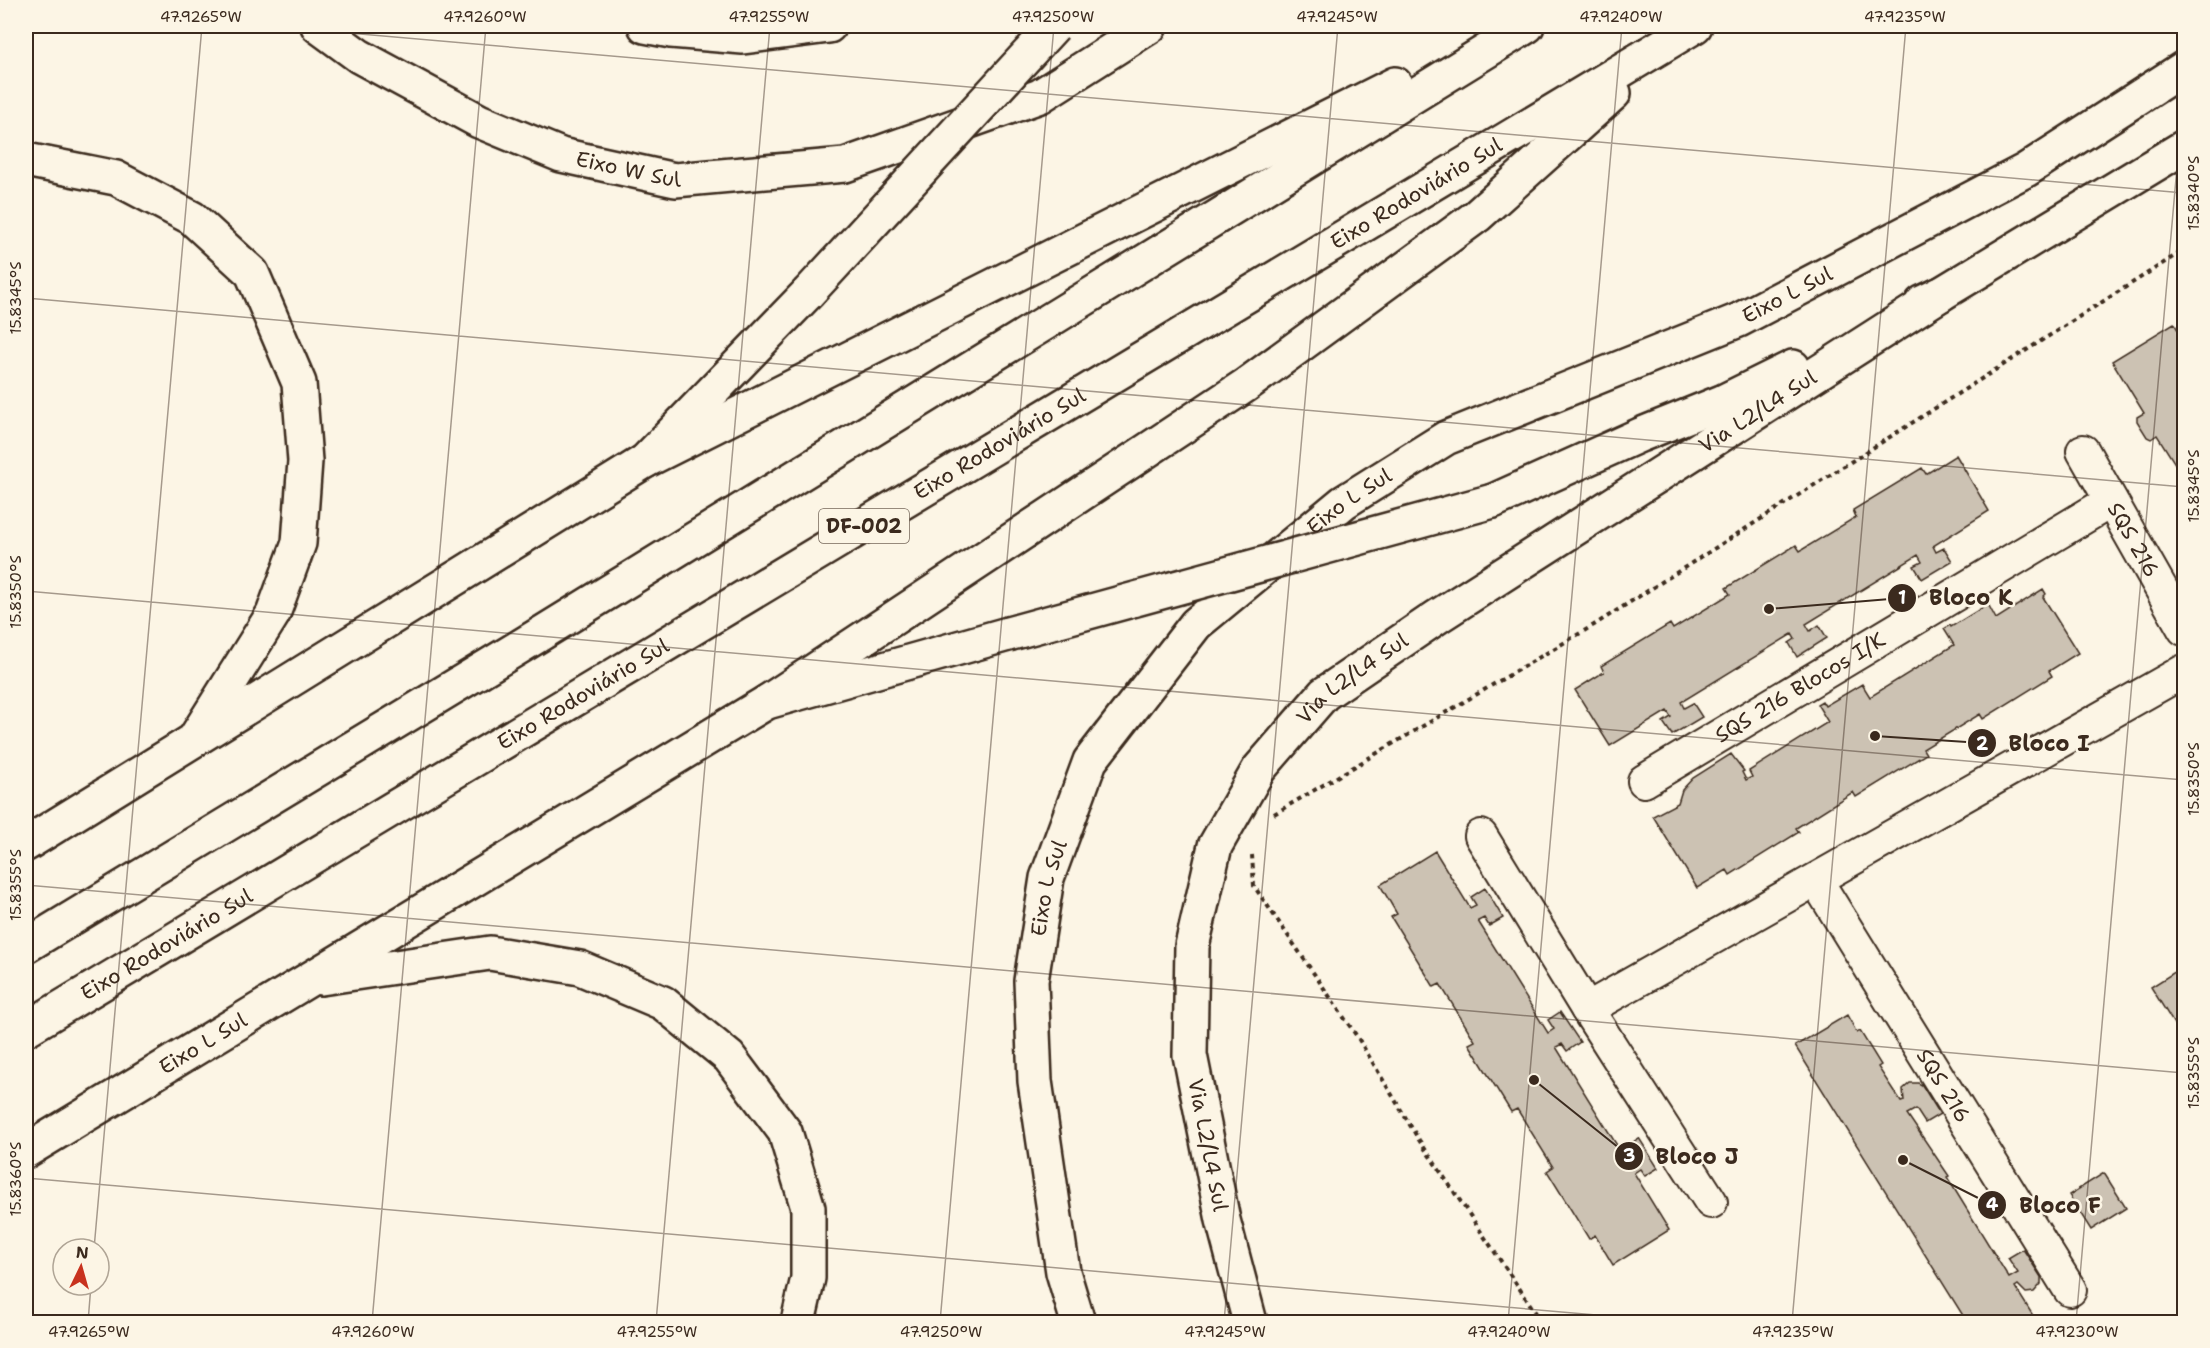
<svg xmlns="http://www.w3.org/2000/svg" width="2210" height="1348" font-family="'Shantell Sans',sans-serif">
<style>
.building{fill:#ccc2b3;stroke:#3b2a1e;stroke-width:1.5}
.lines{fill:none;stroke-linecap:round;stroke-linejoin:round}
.street-casing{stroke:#3b2a1e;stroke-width:36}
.primary-casing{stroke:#3b2a1e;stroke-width:38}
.highway-casing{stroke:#3b2a1e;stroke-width:38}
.path{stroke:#3b2a1e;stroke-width:4;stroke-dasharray:4.5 4.5;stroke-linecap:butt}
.street{stroke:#fcf5e5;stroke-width:32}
.primary{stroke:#fcf5e5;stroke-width:33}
.highway{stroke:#fcf5e5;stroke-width:33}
.primary-bridge-casing{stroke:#3b2a1e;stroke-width:38;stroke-linecap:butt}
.primary-bridge{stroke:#fcf5e5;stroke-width:33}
.ticks{fill:none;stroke:#3b2a1e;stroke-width:1.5;stroke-opacity:0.45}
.labels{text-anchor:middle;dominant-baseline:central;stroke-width:5;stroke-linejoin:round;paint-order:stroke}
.shield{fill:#fcf5e5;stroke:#75675a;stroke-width:1.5}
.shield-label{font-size:20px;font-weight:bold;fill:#3b2a1e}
.street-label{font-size:21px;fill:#3b2a1e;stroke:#fcf5e5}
.leader{fill:none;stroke:#3b2a1e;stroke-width:2}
.callout-dot{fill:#3b2a1e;stroke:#fcf5e5;stroke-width:2}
.mark-label{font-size:18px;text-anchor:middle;font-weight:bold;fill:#fff}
.callout-label{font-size:22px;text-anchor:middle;font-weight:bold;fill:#3b2a1e;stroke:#fcf5e5;stroke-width:5;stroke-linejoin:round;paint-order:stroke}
.neatline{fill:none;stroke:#3b2a1e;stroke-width:2}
.ticks-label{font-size:15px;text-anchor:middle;fill:#3b2a1e}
</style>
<rect width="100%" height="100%" fill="#fcf5e5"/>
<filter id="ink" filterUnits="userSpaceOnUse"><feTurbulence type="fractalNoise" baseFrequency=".0167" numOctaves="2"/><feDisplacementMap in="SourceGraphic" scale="12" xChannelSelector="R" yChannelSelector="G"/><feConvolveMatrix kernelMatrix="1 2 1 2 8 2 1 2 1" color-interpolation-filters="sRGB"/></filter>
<g filter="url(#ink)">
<!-- building -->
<path class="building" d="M2174,323L2184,340V478L2157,435L2151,439L2147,437L2137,421V417L2144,413L2112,361Z
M1956,455L1989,511L1933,546L1936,552L1944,548L1952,561L1922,579L1914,566L1922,562L1918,555L1806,624L1810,631L1819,625L1827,638L1797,657L1789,643L1795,639L1792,634L1681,702L1684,708L1693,703L1702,717L1672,735L1663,722L1671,717L1667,711L1610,746L1575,690L1604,672L1601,666L1670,624L1673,629L1730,594L1726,588L1796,545L1800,551L1856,517L1853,510L1922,468L1926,474Z
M2043,589L2046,594L2043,597L2078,653L2049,671L2052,676L1983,719L1980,714L1923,749L1926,754L1856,797L1853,792L1796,828L1799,832L1730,875L1727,870L1697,888L1653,816L1678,803L1682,790L1693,778L1731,754L1744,771L1742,772L1746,780L1752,777L1749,771L1828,722L1817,704L1822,701L1825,706L1862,684L1870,697L1954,645L1944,629L1950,625L1951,627L1988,604L1996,619Z
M1435,851L1470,908L1476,905L1471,897L1485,888L1503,918L1489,926L1484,918L1478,921L1548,1033L1554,1029L1548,1020L1560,1012L1580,1042L1567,1051L1562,1044L1556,1047L1626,1160L1633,1155L1627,1146L1639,1138L1658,1168L1645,1176L1640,1169L1634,1173L1669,1230L1613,1265L1595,1235L1589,1239L1547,1171L1553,1167L1517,1109L1511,1112L1469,1044L1475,1041L1440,984L1434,987L1391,917L1397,914L1380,885Z
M2184,966V1035L2182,1037L2151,987Z
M1847,1015L1857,1033L1860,1031L1881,1065L1878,1067L1901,1102L1904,1101L1903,1089L1910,1083H1918L1922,1085L1940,1114L1925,1123L1916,1109L1907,1114L1949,1176L1947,1177L2009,1278L2018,1273L2008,1258L2023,1249L2041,1277V1284L2034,1292L2026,1293L2018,1285L2015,1287L2037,1322H1967L1795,1046Z
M2104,1173L2126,1208L2091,1230L2069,1195Z"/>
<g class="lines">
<defs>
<g id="street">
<path id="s1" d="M2083,451L2184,629"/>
<path id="s2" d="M1644,781L2111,501"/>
<path d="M1481,836L1587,1009L1711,1202"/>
<path id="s3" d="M1816,880L2070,1290"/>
<path d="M1587,1009L2184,671"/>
</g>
<g id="primary">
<path id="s4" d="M318,26L359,56L479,121L561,155L675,180L845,165L1040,96L1150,26"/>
<path d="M645,26L671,31L743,37L829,26"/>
<path d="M26,160L116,178L192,218L252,273L299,383L305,461L299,543L273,614L197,735"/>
<path d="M1922,303L1941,294L2184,147"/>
<path d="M1493,501L1640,435L1722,402L1793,367"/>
<path d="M26,844L645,461L808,293"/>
<path d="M321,978L490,953L580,968L663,1003L729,1057L785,1132L808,1208V1278L798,1322"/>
<path id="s5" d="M26,1151L767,702L1008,634"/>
<path id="s6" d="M1078,1322L1063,1272L1035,1081L1031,981L1047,878L1090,761L1196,624L1344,502L1446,438L1739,320L2026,170L2184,68"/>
<path id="s7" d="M1250,1322L1223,1220L1190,1055L1192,946L1215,846L1259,769L1324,694L1437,617L1941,294"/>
</g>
<g id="highway">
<path d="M645,461L1395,84"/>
<path d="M767,702L1246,385L1477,216L1614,93"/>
<path d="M26,946L521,646L1527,26"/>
<path id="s8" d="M26,1029L1695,26"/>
</g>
</defs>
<!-- street casing -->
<use href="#street" class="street-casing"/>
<!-- primary casing -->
<use href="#primary" class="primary-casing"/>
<!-- highway casing -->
<use href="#highway" class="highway-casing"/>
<!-- path -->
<path class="path" d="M1274,814L1594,625L2184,250
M1252,855L1254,886L1358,1038L1419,1140L1542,1322"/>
<!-- street -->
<use href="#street" class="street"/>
<!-- primary -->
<use href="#primary" class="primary"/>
<!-- highway -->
<use href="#highway" class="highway"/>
<defs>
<path id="primary-bridge" d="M808,293L1054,26
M1008,634L1493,501"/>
</defs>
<!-- primary-bridge casing -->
<use href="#primary-bridge" class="primary-bridge-casing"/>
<!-- primary-bridge -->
<use href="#primary-bridge" class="primary-bridge"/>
</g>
</g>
<!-- ticks -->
<path class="ticks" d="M268,26L2184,193M26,298L2184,487M26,591L2184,780M26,885L2184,1073M26,1178L1677,1322M94,1249L202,26M88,1322L91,1285M372,1322L486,26M656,1322L770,26M940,1322L1054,26M1224,1322L1338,26M1508,1322L1622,26M1792,1322L1906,26M2076,1322L2184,87"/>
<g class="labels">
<!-- shield labels -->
<rect class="shield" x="819" y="509" width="90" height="34" rx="4.5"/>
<g class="shield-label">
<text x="864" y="526">DF-002</text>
</g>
<!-- street labels -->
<g class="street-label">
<text stroke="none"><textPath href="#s4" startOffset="345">Eixo W Sul</textPath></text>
<text stroke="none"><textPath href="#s8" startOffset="1622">Eixo Rodoviário Sul</textPath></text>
<text stroke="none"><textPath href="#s6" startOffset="1430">Eixo L Sul</textPath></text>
<text stroke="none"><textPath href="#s7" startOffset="1191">Via L2/L4 Sul</textPath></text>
<text stroke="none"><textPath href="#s8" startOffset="1136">Eixo Rodoviário Sul</textPath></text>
<text stroke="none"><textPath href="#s6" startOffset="944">Eixo L Sul</textPath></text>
<text stroke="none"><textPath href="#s1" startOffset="102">SQS 216</textPath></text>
<text stroke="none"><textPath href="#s7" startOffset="705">Via L2/L4 Sul</textPath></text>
<text stroke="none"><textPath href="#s2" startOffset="182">SQS 216 Blocos I/K</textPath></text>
<text stroke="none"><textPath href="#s8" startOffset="650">Eixo Rodoviário Sul</textPath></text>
<text stroke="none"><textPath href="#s6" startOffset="440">Eixo L Sul</textPath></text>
<text stroke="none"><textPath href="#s8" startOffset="164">Eixo Rodoviário Sul</textPath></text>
<text stroke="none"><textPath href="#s5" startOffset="207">Eixo L Sul</textPath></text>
<text stroke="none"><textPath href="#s3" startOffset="242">SQS 216</textPath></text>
<text transform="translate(1208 1145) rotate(79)">Via L2/L4 Sul</text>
</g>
</g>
<!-- callouts -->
<path class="leader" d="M1769 609L1902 598M1875 736L1982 743M1534 1080L1629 1156M1903 1160L1992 1205"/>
<g class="callout-dot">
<circle cx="1769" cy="609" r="6"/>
<circle cx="1875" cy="736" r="6"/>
<circle cx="1534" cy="1080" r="6"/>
<circle cx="1903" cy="1160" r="6"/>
<circle cx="1902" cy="598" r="15"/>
<circle cx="1982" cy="743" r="15"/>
<circle cx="1629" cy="1156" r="15"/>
<circle cx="1992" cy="1205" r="15"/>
</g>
<g class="mark-label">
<text x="1902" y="604">1</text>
<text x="1982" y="750">2</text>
<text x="1629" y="1162">3</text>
<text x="1992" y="1211">4</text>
</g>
<g class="callout-label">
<text x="1971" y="605">Bloco K</text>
<text x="2049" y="751">Bloco I</text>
<text x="1697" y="1164">Bloco J</text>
<text x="2060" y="1213">Bloco F</text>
</g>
<!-- margin -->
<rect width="2210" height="1348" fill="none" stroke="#fcf5e5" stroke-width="66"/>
<!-- north arrow -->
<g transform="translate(81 1267) rotate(5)"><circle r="28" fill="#fcf5e5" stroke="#afa495" stroke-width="1.5"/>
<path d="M0-4.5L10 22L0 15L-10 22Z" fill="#c8321e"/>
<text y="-9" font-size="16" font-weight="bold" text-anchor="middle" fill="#3b2a1e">N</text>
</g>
<rect x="33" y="33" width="2144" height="1282" class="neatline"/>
<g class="ticks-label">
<text x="201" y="22">47.9265°W</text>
<text x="485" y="22">47.9260°W</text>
<text x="769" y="22">47.9255°W</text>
<text x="1053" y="22">47.9250°W</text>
<text x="1337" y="22">47.9245°W</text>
<text x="1621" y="22">47.9240°W</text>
<text x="1905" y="22">47.9235°W</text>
<text transform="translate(2194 193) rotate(-90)" y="5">15.8340°S</text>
<text transform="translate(16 298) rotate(-90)" y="5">15.8345°S</text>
<text transform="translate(2194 486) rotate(-90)" y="5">15.8345°S</text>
<text transform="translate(16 592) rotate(-90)" y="5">15.8350°S</text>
<text transform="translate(2194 779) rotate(-90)" y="5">15.8350°S</text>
<text transform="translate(16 885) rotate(-90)" y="5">15.8355°S</text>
<text transform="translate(2194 1073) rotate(-90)" y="5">15.8355°S</text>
<text transform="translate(16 1179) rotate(-90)" y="5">15.8360°S</text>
<text x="89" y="1337">47.9265°W</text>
<text x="373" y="1337">47.9260°W</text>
<text x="657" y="1337">47.9255°W</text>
<text x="941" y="1337">47.9250°W</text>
<text x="1225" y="1337">47.9245°W</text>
<text x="1509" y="1337">47.9240°W</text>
<text x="1793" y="1337">47.9235°W</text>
<text x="2077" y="1337">47.9230°W</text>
</g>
</svg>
